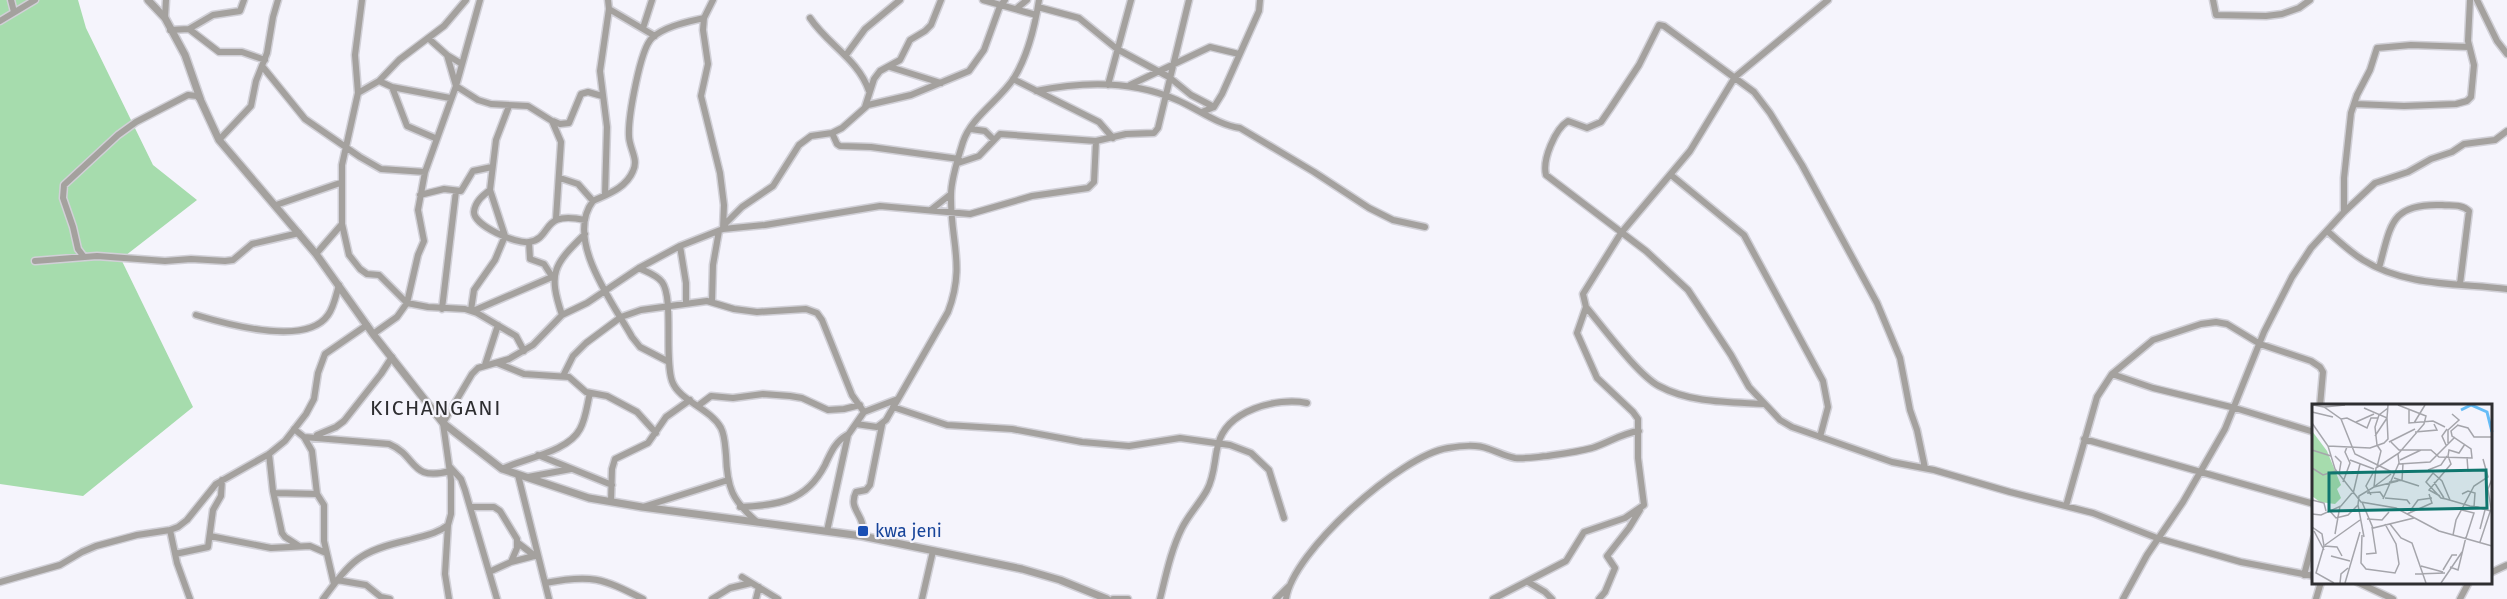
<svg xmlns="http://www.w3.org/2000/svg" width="2507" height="599" font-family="'Fira Sans',sans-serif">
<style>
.green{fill:#a6dcad}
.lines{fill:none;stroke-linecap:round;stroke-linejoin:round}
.minor-casing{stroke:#d1d0d7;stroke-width:9}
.tertiary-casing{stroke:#d1d0d7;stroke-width:10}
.minor{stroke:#a4a19e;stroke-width:6}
.tertiary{stroke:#a4a19e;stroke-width:7}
.transit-dot{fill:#1a4fb4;stroke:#f5f4fc;stroke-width:2}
.labels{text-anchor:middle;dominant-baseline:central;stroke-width:4.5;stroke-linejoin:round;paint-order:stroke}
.transit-label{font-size:18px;fill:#164399;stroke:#f5f4fc;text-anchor:start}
.quarter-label{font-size:21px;letter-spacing:1.5px;fill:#2e2e31;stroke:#f5f4fc}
.inset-river{fill:none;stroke:#65bcf6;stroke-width:3}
.inset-road{fill:none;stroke:#a5a5ab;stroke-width:1.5}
.view{fill:#0f766e;fill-opacity:0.15;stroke:#0f766e;stroke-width:3}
.inset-edge{fill:none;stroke:#2e2e31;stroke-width:3}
</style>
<rect width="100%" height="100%" fill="#f5f4fc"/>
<!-- green -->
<path class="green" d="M0,0H78L86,28L153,165L197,200L121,259L193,407L83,496L0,484Z"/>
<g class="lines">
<defs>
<path id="minor" d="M11,0L14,12
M983,0L1036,15
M2213,0L2216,15L2266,16L2282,14L2299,8L2310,0
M2477,0L2497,41L2507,54
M1038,7L1079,18L1117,49L1169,77L1191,95L1214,107
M609,9L655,36
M1016,9L1027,0
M165,18L166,0
M810,18C828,45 858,59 869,91
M0,21L35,0
M643,28L652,0
M189,29L213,15L240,11L244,0
M170,30L189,29L219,52H242L265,60
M428,38L447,55L462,64
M447,55L456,86L478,100L491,104L528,106L552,121L561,142L556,219
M846,55L865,29L900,0
M262,66L305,119L360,157L381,169L425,172
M890,67L941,83
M1013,79L1099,122L1113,138
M379,81L392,87L450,98
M1108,85L1131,0
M1130,85L1210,47L1239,54
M392,87L407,126L435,138
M1036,91C1084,81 1132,80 1177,100C1198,109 1218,125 1240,128L1314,172L1369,208L1393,220L1425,227
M358,93L355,55L362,0
M2355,104L2404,106L2456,104L2467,101L2471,97L2474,65L2468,41L2470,0
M865,107L874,79L880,71L900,60L910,40L925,31L931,25L941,0
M1202,112L1214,107L1222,94L1259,11L1260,0
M553,121L560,124L569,123L581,94L588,92L602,96
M971,129L985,131L994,140
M832,133L837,144L840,146L871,147L959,159
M219,140L251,106L256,81L267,53L273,17L278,0
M958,163L979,156L1000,134L1096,141L1126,134L1154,133L1158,128L1189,0
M1671,175L1744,235L1823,381L1828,407L1820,437
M560,178L578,184L593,201
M490,190C482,196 475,202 474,212C474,226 516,244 529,242C554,238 539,210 585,220
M420,195L444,189L461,191L473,171L492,167
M605,195L607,127L600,71L609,9L608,0
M276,205L340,183
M932,209L951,194
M2344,212V178L2351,113L2357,95L2370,70L2377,48L2411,45L2469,47
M342,224L349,255L360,269L367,274L379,275L407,303L428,307L465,309L477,313L516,336L524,351
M725,224L742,207L773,186L799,145L811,136L832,133L842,128L868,105L911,95L969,71L984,50L1000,6L1005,0
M723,229L765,225L880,206L970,214L1032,196L1088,188L1094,182L1096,141
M2327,231C2339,241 2350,252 2363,260C2406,287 2459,283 2507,289
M529,242L530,259L544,264L553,278
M680,246L686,283V302
M316,254L342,224V165L358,93L379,81L399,60L444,26L466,0
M84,257L78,249L73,227L63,198L64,185L118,135L136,122L188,95L197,96L201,101
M35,261L97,256L165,261L191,259L225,261L233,260L252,244L299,233
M639,268C647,272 657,275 662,282C674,298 664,358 672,381C679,401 710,408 721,428C725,436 725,446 726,455C727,488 732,500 757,522
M2379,268C2391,225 2390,203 2442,205C2452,206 2462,204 2469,211L2460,284
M712,301L713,265L719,231
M442,309L456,191
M471,310L474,290L495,260L505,236L490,190L496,140L509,106
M473,311L552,277
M196,315C226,324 306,347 328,315C334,307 336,295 339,285
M562,315C548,273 553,265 585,234
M373,334L397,317L407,303L418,255L424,241L418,210L425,172L456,86L480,0
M669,362L640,347L632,337C613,303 564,239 593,201C608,194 626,188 633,171C639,159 629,148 629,136C628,118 640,49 652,38C665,26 688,22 704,18
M497,363L524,374L569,377L586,392L607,396L637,412L656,433
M485,365L498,325
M2112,374L2153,388L2235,408L2314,432
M563,376L573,356L586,343L621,317L641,310L707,301L734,309L757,312L806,309L817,313L822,320L852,395L864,412
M1764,404C1729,402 1690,403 1659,386C1638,375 1603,327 1586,307L1583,294L1621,233L1690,151L1735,77L1828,0
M699,405L711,396L733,398L763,394L790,396L802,398L828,410L844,409L860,405
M893,407L947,425L1012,429L1082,442L1129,446L1180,438L1230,445L1251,453L1269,470L1284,518
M856,424L877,427L886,420L948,312C966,265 950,241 951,195C951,179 958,158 963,142C971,117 1000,100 1014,78C1028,55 1035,26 1039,0
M294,429L304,437L312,451L317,494L324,505V541L334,584
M317,435L336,427L344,421L381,374L392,357
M304,437L389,444C418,456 409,482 450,471
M2084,439L2314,504
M269,454L273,491L275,493L317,494
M538,455L612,485
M450,467L461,479L465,490L497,599
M1925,468L1917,430L1910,410L1900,358L1877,303L1802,165L1770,113L1754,92L1664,26L1659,25L1639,65L1610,109L1601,122L1587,128L1568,121C1555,129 1542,160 1546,175L1646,251L1688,290L1731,355L1749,387L1780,420L1792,427L1892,462L1934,470L2010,492L2093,513L2157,538L2241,562L2314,576
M502,469C525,458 568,452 580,429C586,418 587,405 590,393
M518,475L549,599
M528,477L571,469
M273,491L282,533L285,537L299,546
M611,501L612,469L615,459L648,443L666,417L690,400
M2066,506L2097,397L2112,374L2153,340L2201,324L2216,322L2227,324L2260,344L2311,361L2320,367L2323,372L2320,406
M470,507H494L500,511L517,539V548L511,562
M643,507L728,480
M740,507C778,505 806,502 825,465C831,452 835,442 847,435
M448,525L445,574L449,599
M170,530L177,563L190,599
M827,531L848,435L864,412L898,399
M210,536L271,548L310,546L326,553
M862,536C867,514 847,511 856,492L866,490L870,485L882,425
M518,543L535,556
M175,554L208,547L213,510L221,496L222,480
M489,572L511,562L538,555
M2490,573L2507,565
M2304,575L2314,538
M742,577L778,599
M337,580L366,585L381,597L390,599
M0,582L60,565L82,552L96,546L137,535L170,530L178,527L187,520L216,484L269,454L285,441L306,414L314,399L318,373L325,354L367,325
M1528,582L1545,592L1552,599
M2357,582L2393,599
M545,583C591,574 602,578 643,599
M323,599C352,560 359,551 409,540C422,536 437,534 448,525L451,514V480L443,423L472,374L478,368L509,359L533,345L562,315L587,303L639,268L680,246L723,229L724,205L720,173L701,96L708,64L703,30L704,18L713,0
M712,599L730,588L751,583
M756,599L759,587
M922,599L933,551
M1113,599H1128
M1160,599C1166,575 1171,550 1182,528C1189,514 1200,503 1207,490C1215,475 1214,460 1218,445C1226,410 1277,397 1307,403
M1276,599L1288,587
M1286,599C1292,552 1401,455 1448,448C1461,446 1476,444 1489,449C1498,452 1505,456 1515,458C1525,459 1536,457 1547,456C1561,454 1577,452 1592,448C1608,443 1622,433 1639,431
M1493,599L1566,561L1584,532L1625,518L1644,505L1638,458V419L1633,412L1597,378L1577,333L1586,307
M1599,599L1605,592L1615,568L1607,556L1629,528L1640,510
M2123,599L2147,555L2183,502L2225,429L2264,332L2292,277L2311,248L2344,212L2375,183L2408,172L2431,159L2452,152L2464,144L2495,140L2507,131
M2316,599L2321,582
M2460,599L2469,582"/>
<path id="tertiary" d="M148,0L165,18L185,55L201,101L219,140L316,254L373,334L443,423L502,469L589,498L642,507L862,536L1022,569L1060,580L1107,599"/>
</defs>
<!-- minor casing -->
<use href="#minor" class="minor-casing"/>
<!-- tertiary casing -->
<use href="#tertiary" class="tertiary-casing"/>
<!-- minor -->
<use href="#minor" class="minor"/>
<!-- tertiary -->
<use href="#tertiary" class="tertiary"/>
</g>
<!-- markers -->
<rect class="transit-dot" x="857" y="525" width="12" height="12" rx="3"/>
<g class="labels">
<!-- transit labels -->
<g class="transit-label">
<text x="875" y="531">kwa jeni</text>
</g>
<!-- quarter labels -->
<g class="quarter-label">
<text x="436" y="408">KICHANGANI</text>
</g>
</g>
<!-- overview -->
<g transform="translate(2312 404)">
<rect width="180" height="180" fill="#f5f4fc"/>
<path d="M0,27L15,47L29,81L25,85L29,94L23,100L8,98L0,92Z" fill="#a6dcad"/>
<path class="inset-river" d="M149,6L159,1L175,8L180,28"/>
<path class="inset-road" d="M1,1L12,3L29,15L43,50L82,69M12,3L33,1M52,4L75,14L76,1M97,6V19L121,17L133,23M0,8L21,13M29,15L35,14L55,24L59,14H66M44,18L62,10M0,19L16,42L23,65L49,98L84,104L127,127L180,142M102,19L113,1M145,21L156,24L162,33H180M103,28L125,26L122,20M63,32L75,14M77,38L103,25M79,38L87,46H119L127,53L160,54L159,45L140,32L139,27L146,21M136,39V26L147,16L140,10M65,41L63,23L67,11L76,4M65,41L69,47L65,63M134,41L130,32L135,25M16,42L58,44L72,39L76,35L75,14M0,46L19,52M23,52L29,58L27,70M136,52L137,46L147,49L153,40M155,53L156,67L172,66M38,56L62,65M88,56L109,46M87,60L118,58L143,33M0,64L11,71L24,67M116,66L129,61L135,52M82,74L107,82M31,78L38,59L33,48L35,43M77,78L90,76L91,60M122,78L132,94M63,82L79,70M62,83L86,77M55,89L68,88L72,94M41,90L48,60M150,90L156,87L163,89L162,103M59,91L54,82L61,69M128,92L117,86L139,60L136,52M73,94L95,96L98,100M71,95L87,59L86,50M0,96L12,99L14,107M138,96L130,77L121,69L114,78L129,94L134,95L158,102L166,103L171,105L179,107M50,98L61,124L102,114M46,101L52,133M17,106L24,114L36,111L46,101L47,92L62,83L64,64L87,49L112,20L114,12L86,1M150,106L162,109L154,134M98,107L106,96L120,94M0,110L9,111L29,102L40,89M95,110L120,99L117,90M55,115L70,116L77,108M78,120L89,134L100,139L114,179M0,123L10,130L12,142L4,169L22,179M168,125L173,106M2,127L12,146M23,130L28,102M50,131L49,159L54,165L83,169L87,160L84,140L73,120M141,131L144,116L162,82L176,73L171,55M168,138L179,105L176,85L180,75M13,141L48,116M12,142L25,143L30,152M54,150L64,149L60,123M19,152L38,157M109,162L131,168M138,163L146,166L154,133M131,166L140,151H145M103,170L133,169M28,179L29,170L36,164M33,179L48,128M129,179L150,148"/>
<path class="view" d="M174,66L175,104L17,107V69Z"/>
<rect width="180" height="180" class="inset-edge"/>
</g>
</svg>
